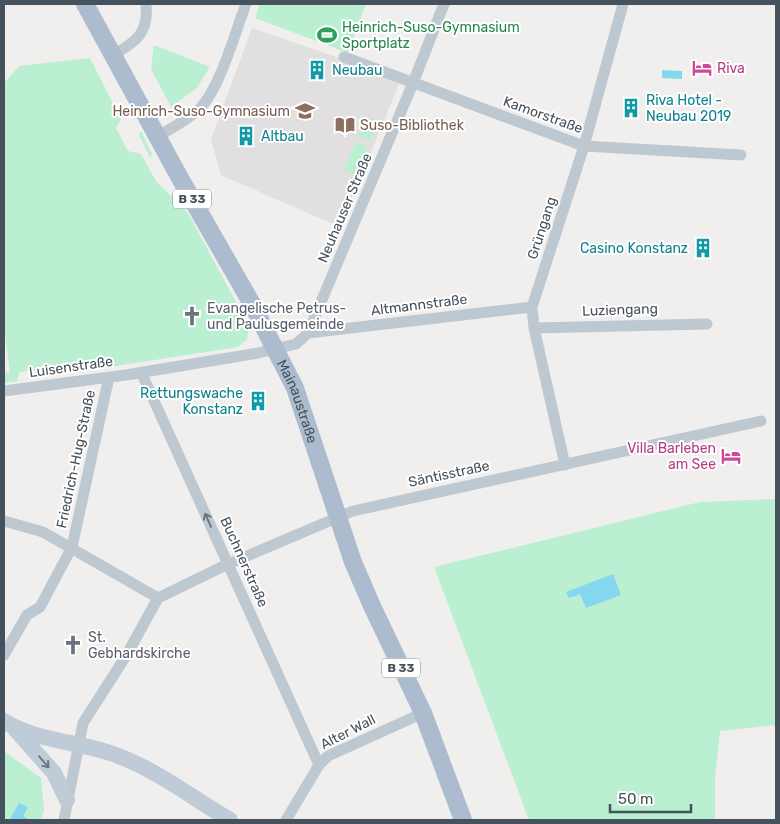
<svg xmlns="http://www.w3.org/2000/svg" width="780" height="824" font-family="Rubik,sans-serif">
<style>
.education{fill:#e2dfe0}
.green{fill:#baf0d1}
.water{fill:#85d6ef}
.lines{fill:none;stroke-linecap:round;stroke-linejoin:round}
.street{stroke:#bec8d1;stroke-width:11}
.secondary{stroke:#c0cbd8;stroke-width:16}
.primary{stroke:#acbcce;stroke-width:18}
.oneway{stroke:#69757f}
.oneway2{stroke:#6a7681}
.labels{text-anchor:middle;dominant-baseline:central;stroke-width:4;stroke-linejoin:round;paint-order:stroke}
.shield{fill:#fff;stroke:#7d858d;stroke-width:1}
.shield-label{font-size:12px;font-weight:bold;fill:#45515c}
.leisure-label{font-size:14px;fill:#27864d;stroke:#fff;text-anchor:start}
.hotel-label{font-size:14px;fill:#b23c85;stroke:#fff;text-anchor:start}
.culture-label{font-size:14px;fill:#0d838f;stroke:#fff;text-anchor:start}
.education-label{font-size:14px;fill:#785e54;stroke:#fff;text-anchor:end}
.street-label{font-size:14px;fill:#45515c;stroke:#fff}
.worship-label{font-size:14px;fill:#5b616d;stroke:#fff;text-anchor:start}
</style>
<rect width="100%" height="100%" fill="#f1eeee"/>
<!-- education -->
<path class="education" d="M252,28L351,62L400,82L340,227L221,175L211,139Z"/>
<!-- green -->
<path class="green" d="M260,4H366L348,53L255,18Z
M154,45L210,67L197,88L171,107L151,69Z
M90,58L121,119L116,128L128,151L141,154L156,181L188,213L249,326L247,339L238,347L78,372L77,364L60,367L61,375H54L52,368L20,372L17,381L4,383V373L10,372L4,327V83L19,66Z
M367,117L378,122L370,141L358,136Z
M141,131L152,154L150,158L139,135Z
M356,142L368,147L356,175L344,170Z
M776,499V725L720,731L715,778V820H529L434,567L700,502Z
M4,751L41,778L44,810L41,820H4Z"/>
<!-- water -->
<path class="water" d="M662,70L682,71V79L662,78Z
M613,574L621,595L586,608L580,594L569,598L566,592Z
M19,803L28,807L23,816L30,820L10,819Z"/>
<g class="lines">
<!-- street -->
<path class="street" d="M113,55C136,42 149,33 146,4
M344,57L584,146L741,155
M158,137C171,128 185,121 197,111C219,93 235,32 246,4
M534,328L707,324
M308,333L532,307
M141,372L319,765
M4,391L126,375L258,353L296,344L308,333L413,83L444,4
M565,465L534,328L532,307L584,146L623,4
M4,521L43,532L158,598
M158,598L228,564L353,511L761,421
M4,655L27,615L40,607L72,547L109,377
M64,820L83,723L126,656L158,598
M286,820L319,765L328,756L423,713"/>
<!-- secondary -->
<path class="secondary" d="M4,721C36,741 75,741 110,753C153,767 191,797 230,820
M15,729L54,773L67,800"/>
<!-- primary -->
<path class="primary" id="s1" d="M85,4L181,180L252,304L295,388L353,562L372,606L423,713L463,820"/>
</g>
<!-- one-way arrows -->
<defs><path id="oneway-shaft" d="M-6 0H5M1.5-3L5.5 0L1.5 3" fill="none" stroke-width="1.6" stroke-linecap="round" stroke-linejoin="round" transform="scale(1.25)"/></defs>
<use class="oneway" href="#oneway-shaft" transform="translate(208 520) rotate(-114)"/>
<use class="oneway2" href="#oneway-shaft" transform="translate(44 762) rotate(49)"/>
<!-- icons -->
<defs>
<symbol id="stadium-bare" viewBox="-9 -9 18 18"><path d="M0-5a6.5 5 0 1 0 0 10a6.5 5 0 1 0 0-10ZM-3.5-1.8h7v3.6h-7Z" fill="#2e9e5b" stroke="#fff" stroke-width="2.5" paint-order="stroke"/></symbol>
<symbol id="hotel-bare" viewBox="-9 -9 18 18"><path d="M-6-4.5h1.5V1H6V5H4.5V3h-9V5H-6ZM-4 0a1.8 1.8 0 1 1 3.6 0ZM.5 0V-2.5h3Q6-2.5 6 0Z" fill="#d1479c" stroke="#fff" stroke-width="2.5" paint-order="stroke"/></symbol>
<symbol id="building-bare" viewBox="-9 -9 18 18"><path d="M-4-6H4V6H1V3H-1V6H-4ZM-2.5-4.3h1.7v1.8h-1.7ZM.8-4.3h1.7v1.8H.8ZM-2.5-1h1.7V.8h-1.7ZM.8-1h1.7V.8H.8Z" fill="#0f9aa8" stroke="#fff" stroke-width="2.5" paint-order="stroke"/></symbol>
<symbol id="school-bare" viewBox="-9 -9 18 18"><path d="M0-5L7-2L0 1L-7-2ZM-4 1L0 2.5L4 1V4Q0 6-4 4Z" fill="#8d6e63" stroke="#fff" stroke-width="2.5" paint-order="stroke"/></symbol>
<symbol id="library-bare" viewBox="-9 -9 18 18"><path d="M-6-4Q-3-5.5-.7-3.5V5Q-3 3-6 4ZM6-4Q3-5.5 .7-3.5V5Q3 3 6 4Z" fill="#8d6e63" stroke="#fff" stroke-width="2.5" paint-order="stroke"/></symbol>
<symbol id="church-bare" viewBox="-9 -9 18 18"><path d="M-1.2-6h2.4v3.5h3.3v2.4h-3.3V6h-2.4V-.1h-3.3v-2.4h3.3Z" fill="#6b7280" stroke="#fff" stroke-width="2.5" paint-order="stroke"/></symbol>
</defs>
<g fill-rule="evenodd">
<use href="#stadium-bare" x="313" y="21" width="28" height="28"/>
<use href="#hotel-bare" x="688" y="54" width="28" height="28"/>
<use href="#building-bare" x="303" y="56" width="28" height="28"/>
<use href="#building-bare" x="617" y="94" width="28" height="28"/>
<use href="#school-bare" x="291" y="97" width="28" height="28"/>
<use href="#library-bare" x="331" y="111" width="28" height="28"/>
<use href="#building-bare" x="232" y="122" width="28" height="28"/>
<use href="#building-bare" x="689" y="234" width="28" height="28"/>
<use href="#church-bare" x="178" y="302" width="28" height="28"/>
<use href="#building-bare" x="244" y="387" width="28" height="28"/>
<use href="#hotel-bare" x="717" y="442" width="28" height="28"/>
<use href="#church-bare" x="59" y="631" width="28" height="28"/>
</g>
<g class="labels">
<!-- shield labels -->
<g class="shield">
<rect x="173" y="189.5" width="38" height="19" rx="4"/>
<rect x="382" y="658.5" width="38" height="19" rx="4"/>
</g>
<g class="shield-label">
<text x="192" y="199">B 33</text>
<text x="401" y="668">B 33</text>
</g>
<!-- leisure labels -->
<g class="leisure-label">
<text x="342" y="27">Heinrich-Suso-Gymnasium<tspan x="342" dy="16">Sportplatz</tspan></text>
</g>
<!-- hotel labels -->
<g class="hotel-label">
<text x="717" y="68">Riva</text>
<text x="716" y="448" text-anchor="end">Villa Barleben<tspan x="716" dy="16">am See</tspan></text>
</g>
<!-- culture labels -->
<g class="culture-label">
<text x="332" y="70">Neubau</text>
<text x="646" y="100">Riva Hotel -<tspan x="646" dy="16">Neubau 2019</tspan></text>
<text x="261" y="136">Altbau</text>
<text x="688" y="248" text-anchor="end">Casino Konstanz</text>
<text x="243" y="393" text-anchor="end">Rettungswache<tspan x="243" dy="16">Konstanz</tspan></text>
</g>
<!-- education labels -->
<g class="education-label">
<text x="290" y="111">Heinrich-Suso-Gymnasium</text>
<text x="360" y="125" text-anchor="start">Suso-Bibliothek</text>
</g>
<!-- street labels -->
<g class="street-label">
<text transform="translate(543 115) rotate(20)">Kamorstraße</text>
<text transform="translate(345 208) rotate(-67)">Neuhauser Straße</text>
<text transform="translate(542 228) rotate(-72)">Grüngang</text>
<text transform="translate(419 305) rotate(-7)">Altmannstraße</text>
<text transform="translate(620 310) rotate(-2)">Luziengang</text>
<text transform="translate(71 367) rotate(-8)">Luisenstraße</text>
<text stroke="none"><textPath href="#s1" startOffset="451">Mainaustraße</textPath></text>
<text transform="translate(76 459) rotate(-78)">Friedrich-Hug-Straße</text>
<text transform="translate(449 474) rotate(-12)">Säntisstraße</text>
<text transform="translate(244 562) rotate(66)">Buchnerstraße</text>
<text transform="translate(348 732) rotate(-27)">Alter Wall</text>
</g>
<!-- worship labels -->
<g class="worship-label">
<text x="207" y="308">Evangelische Petrus-<tspan x="207" dy="16">und Paulusgemeinde</tspan></text>
<text x="88" y="637">St.<tspan x="88" dy="16">Gebhardskirche</tspan></text>
</g>
</g>
<!-- border -->
<rect width="780" height="824" fill="none" stroke="#45515c" stroke-width="10"/>
<!-- scale -->
<path d="M610 804v8h81v-8" fill="none" stroke="#45515c" stroke-width="2.5"/>
<text x="618" y="804" font-size="15" fill="#45515c" stroke="#ffffff" stroke-width="4" paint-order="stroke">50 m</text>
</svg>
